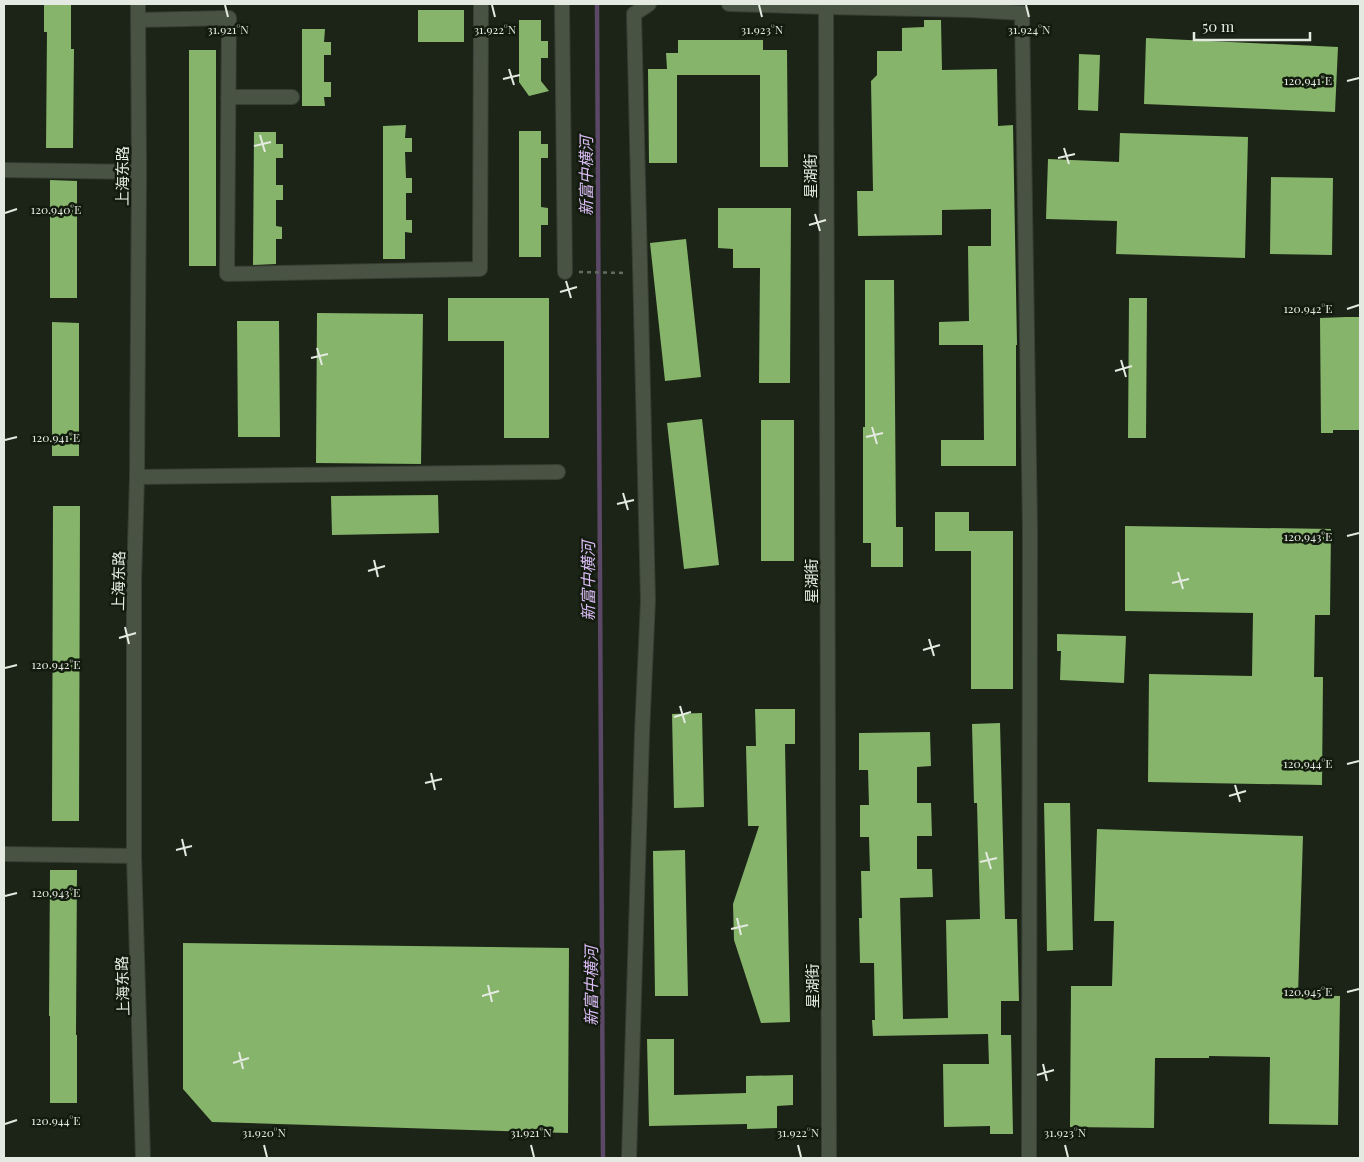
<svg xmlns="http://www.w3.org/2000/svg" width="1364" height="1162" font-family="'Playfair Display','Noto Sans SC',serif">
<style>
.lines{fill:none;stroke-linecap:round;stroke-linejoin:round}
.stream{stroke:#5a4866;stroke-width:4.5}
.building{fill:#86b46a}
.minor-casing{stroke:#373e34;stroke-width:16}
.tertiary-casing{stroke:#373e34;stroke-width:16}
.path{stroke:#636a5f;stroke-width:2.5;stroke-dasharray:4 4;stroke-linecap:butt}
.minor{stroke:#495343;stroke-width:14}
.tertiary{stroke:#495343;stroke-width:14}
.ticks{fill:none;stroke:#e4eae1;stroke-width:2}
.labels{text-anchor:middle;dominant-baseline:central;stroke-width:5;stroke-linejoin:round;paint-order:stroke}
.street-label{font-size:15px;fill:#e4eae1;stroke:#121b0d}
.water-label{font-size:16px;font-style:italic;fill:#dabbf5;stroke:#121b0d}
.ticks-label{font-size:12px;text-anchor:middle;fill:#e4eae1;stroke:#121b0d;stroke-width:5;stroke-linejoin:round;paint-order:stroke}
</style>
<rect width="100%" height="100%" fill="#1c2417"/>
<g class="lines">
<!-- stream -->
<path class="stream" d="M597,4L603,1158"/>
</g>
<!-- building -->
<path class="building" d="M44,4H71V49H74L73,148H46L47,32H44Z
M418,10H464V42H418Z
M519,20H541V41H548V58H541V81L549,91L529,96L519,82Z
M924,20H941L942,70L997,69L998,126L1013,125L1017,345H1016V466H941V440H984L983,345H939V322L969,321L968,246H991V209L942,210V235L858,236L857,191H873L871,81L877,75V51H902V28L924,27Z
M302,29H325L324,42H331V55H324V82H331V97H324L325,106H302Z
M1146,38L1338,47L1335,112L1144,104Z
M678,40H763V50H787L788,167H760V75H677V163H649L648,69H667L666,53H678Z
M189,50H216V266H189Z
M1079,54L1100,55L1098,111L1078,110Z
M406,125L405,138H412V152H405L406,178H412V193H406V220H412V233L405,232V259H383V126Z
M519,131H541V144H548V158H541V207L548,208V225H541V257H519Z
M254,132H276V144H283V158H276V185H283V200H276V226L282,227V239H276V264L253,265Z
M1120,133L1248,137L1245,258L1116,254L1117,221L1046,219L1048,159L1119,162Z
M1271,177L1333,178L1332,255L1270,254Z
M50,180L77,181V298H50Z
M718,208H791L790,383H759L760,268H733V249L718,248Z
M686,239L701,377L665,381L650,243Z
M865,280H894L896,527H903V567H871V543H863V427H865Z
M448,298H549V438H504V341H448Z
M1129,298H1147L1146,438H1128Z
M317,313L423,314L421,464L316,463Z
M1346,317H1360V430H1333V433H1321L1320,318Z
M237,321H279L280,437H238Z
M52,322L79,323V456H52Z
M702,419L719,565L684,569L667,423Z
M761,420H794V561H761Z
M438,495L439,533L332,535L331,496Z
M53,506H80L79,821H52Z
M935,512H969V531H1013V689H971V551H935Z
M1125,526L1331,529L1330,615H1315L1314,677H1323L1322,785L1148,782L1149,674L1252,676L1253,613L1125,611Z
M1057,634L1126,636L1124,683L1060,680L1061,651H1057Z
M755,709H795V744H785L790,1022L761,1023L734,940L733,904L759,826H748L746,746H756Z
M702,713L704,807L674,808L672,714Z
M1000,723L1005,919H1017L1019,1001H1001V1035H1011L1013,1134H990V1126L944,1127L943,1064H989L988,1034L873,1036L872,1020H875L874,963H860L859,918H862L861,871H870L869,837H860V805H869L868,770H859V733L930,732L931,766L917,767V803H931L932,836H917V869H932L933,897L900,898L903,1019L948,1018L946,920L980,919L977,803H974L972,724Z
M1044,803H1070L1073,950L1047,951Z
M1097,829L1303,836L1298,995L1340,996L1338,1125L1269,1124L1270,1057L1209,1056V1058H1155L1154,1128L1070,1127L1071,986H1112L1114,921H1094Z
M685,850L688,996H655L653,851Z
M50,870H77L76,1035H77V1103H50V1016H49Z
M183,943L569,948L568,1133L212,1122L183,1089Z
M647,1039H674V1095L746,1093V1076L793,1075V1105L777,1106V1128L747,1129V1124L649,1126Z"/>
<g class="lines">
<defs>
<path id="minor" d="M562,4L565,272
M729,4L826,7L971,10L1022,13L1030,529L1029,1158
M138,20L229,18L227,274L480,269L481,4
M228,97H292
M4,170L139,172
M137,477L558,472
M4,854L134,856
M629,1158L642,734L648,600L634,14L649,4"/>
<path id="tertiary" d="M138,4L139,172L137,477L134,581V856L143,1158
M826,4L829,1158"/>
</defs>
<!-- minor casing -->
<use href="#minor" class="minor-casing"/>
<!-- tertiary casing -->
<use href="#tertiary" class="tertiary-casing"/>
<!-- path -->
<path class="path" d="M579,272L626,273"/>
<!-- minor -->
<use href="#minor" class="minor"/>
<!-- tertiary -->
<use href="#tertiary" class="tertiary"/>
</g>
<!-- ticks -->
<path class="ticks" d="M225,5L228,17M492,5L495,17M759,5L762,17M1026,5L1029,17M509,69L514,85M503,79L520,75M1347,81L1359,78M260,135L265,152M254,146L271,142M1064,148L1069,164M1058,158L1075,154M5,213L17,209M815,214L820,231M809,225L826,220M566,281L571,298M560,292L577,287M1347,309L1359,305M317,348L322,365M311,358L328,354M1121,360L1126,377M1115,371L1132,366M872,427L877,444M866,437L883,433M5,440L17,437M623,493L628,510M617,504L634,500M1347,536L1359,533M374,560L378,577M368,571L385,566M1178,572L1183,589M1172,583L1189,579M125,627L129,644M119,638L136,633M929,639L934,656M923,650L940,645M5,668L17,665M680,706L685,723M674,717L691,712M1347,764L1359,761M431,773L435,790M425,783L442,779M1235,785L1240,802M1229,796L1246,791M182,839L186,856M176,850L192,846M986,852L991,869M980,862L997,858M5,896L17,893M737,918L741,935M731,929L748,925M488,985L492,1002M1347,992L1359,989M482,996L499,991M239,1052L243,1069M233,1063L249,1058M1043,1064L1047,1081M1037,1075L1054,1070M5,1124L17,1120M264,1145L267,1157M531,1145L534,1157M798,1145L801,1157M1065,1145L1068,1157"/>
<g class="labels">
<!-- street labels -->
<g class="street-label">
<text transform="translate(122 176) rotate(-90)">上海东路</text>
<text transform="translate(810 176) rotate(-90)">星湖街</text>
<text transform="translate(118 581) rotate(-89)">上海东路</text>
<text transform="translate(811 581) rotate(-90)">星湖街</text>
<text transform="translate(122 986) rotate(-92)">上海东路</text>
<text transform="translate(812 986) rotate(-90)">星湖街</text>
</g>
<!-- water labels -->
<g class="water-label">
<text transform="translate(585 176) rotate(-90)">新富中横河</text>
<text transform="translate(587 581) rotate(-90)">新富中横河</text>
<text transform="translate(590 986) rotate(-90)">新富中横河</text>
</g>
</g>
<g class="ticks-label">
<text x="228" y="34">31.921°N</text>
<text x="495" y="34">31.922°N</text>
<text x="762" y="34">31.923°N</text>
<text x="1029" y="34">31.924°N</text>
<text x="1308" y="85">120.941°E</text>
<text x="56" y="214">120.940°E</text>
<text x="1308" y="313">120.942°E</text>
<text x="56" y="442">120.941°E</text>
<text x="1308" y="541">120.943°E</text>
<text x="56" y="669">120.942°E</text>
<text x="1308" y="768">120.944°E</text>
<text x="56" y="897">120.943°E</text>
<text x="1308" y="996">120.945°E</text>
<text x="56" y="1125">120.944°E</text>
<text x="264" y="1137">31.920°N</text>
<text x="531" y="1137">31.921°N</text>
<text x="798" y="1137">31.922°N</text>
<text x="1065" y="1137">31.923°N</text>
</g>
<!-- border -->
<rect width="1364" height="1162" fill="none" stroke="#e4eae1" stroke-width="10"/>
<!-- scale -->
<path d="M1194 32v8h116v-8" fill="none" stroke="#e4eae1" stroke-width="2.5"/>
<text x="1202" y="32" font-size="15" fill="#e4eae1" stroke="#121b0d" stroke-width="4" paint-order="stroke">50 m</text>
</svg>
